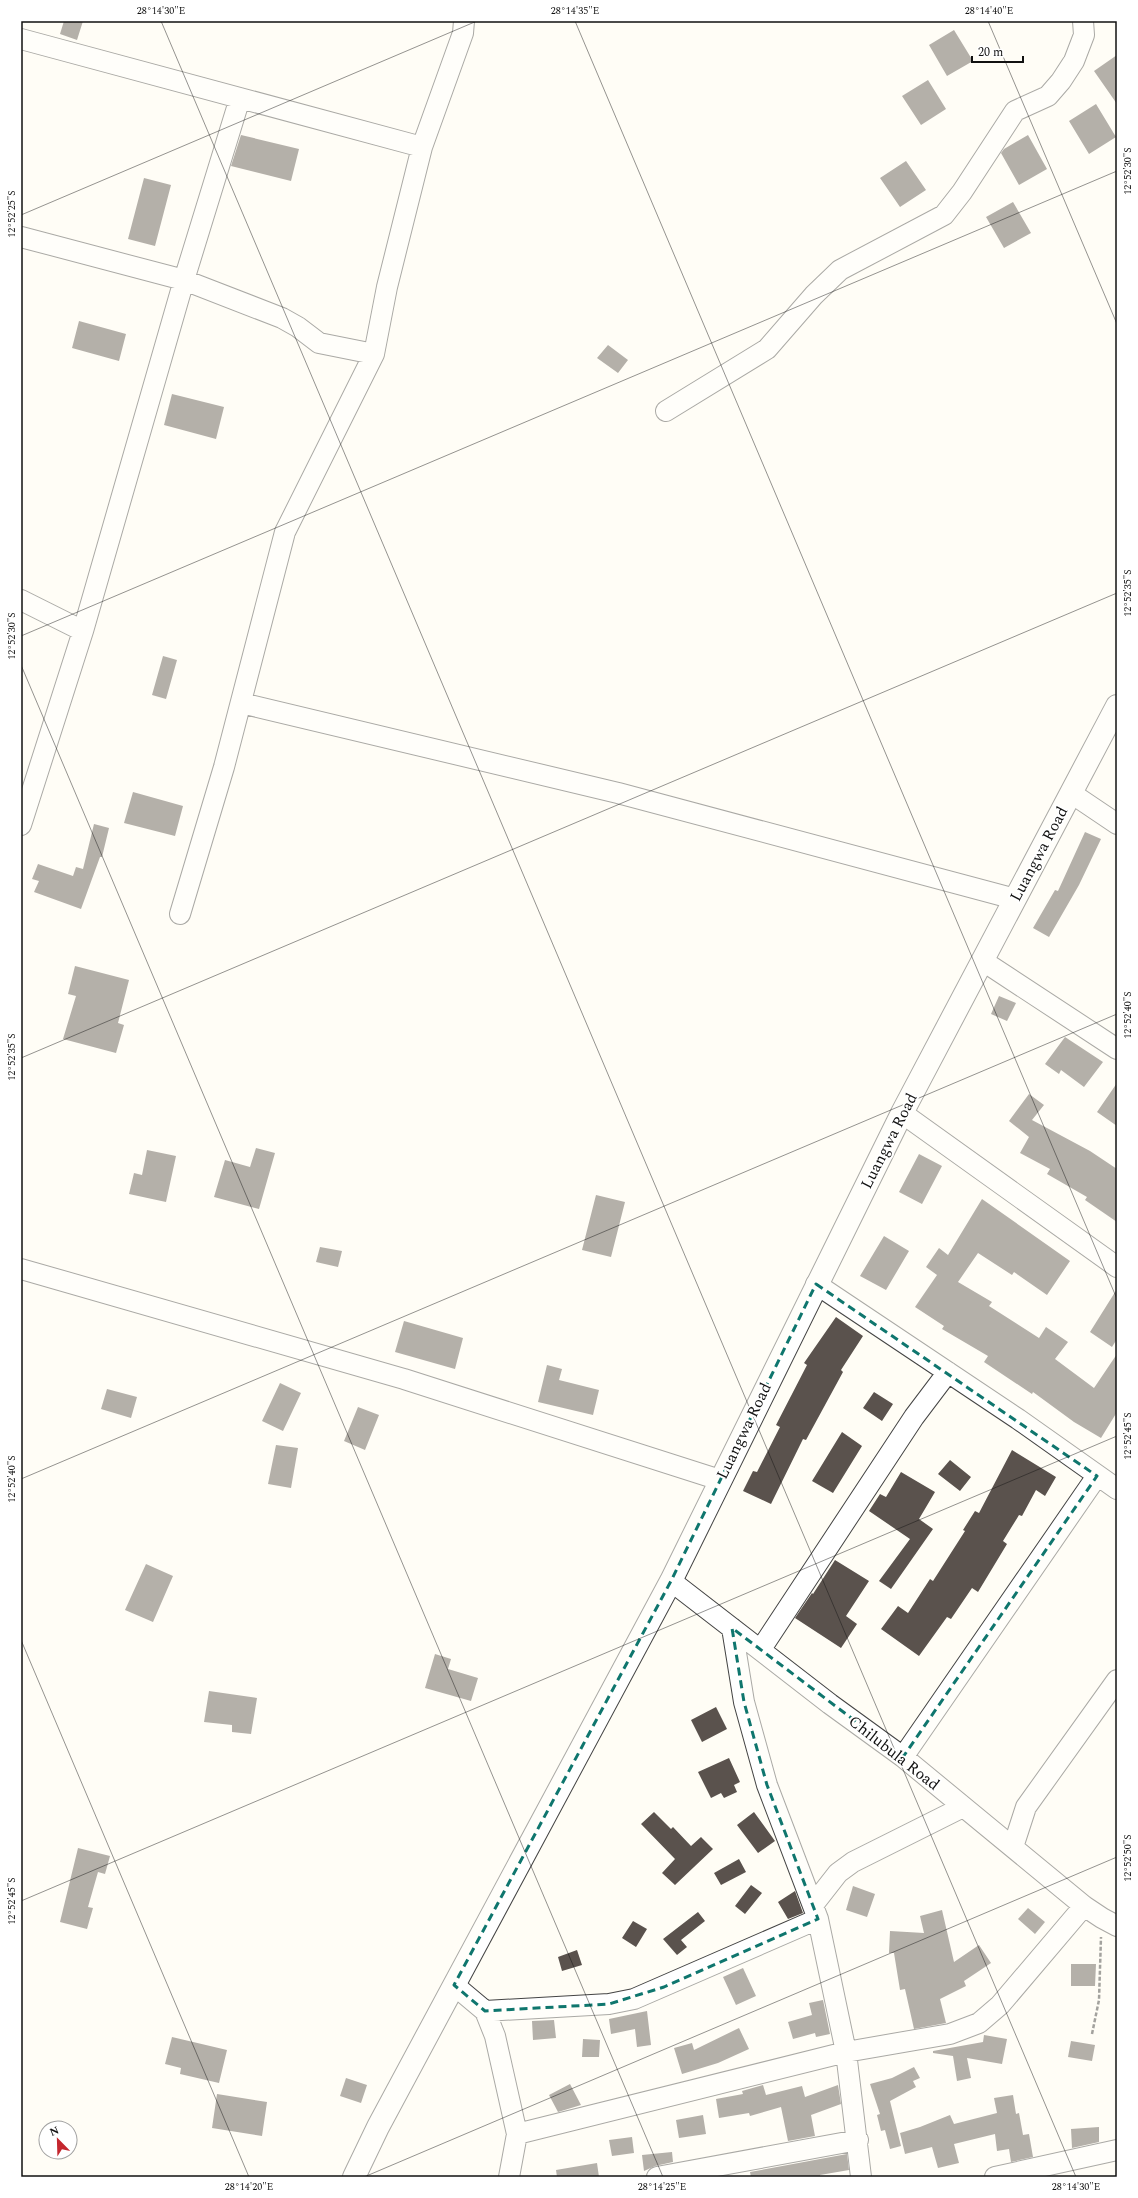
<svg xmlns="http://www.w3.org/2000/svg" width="1138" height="2198" font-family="Spectral,serif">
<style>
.building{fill:#5a524d}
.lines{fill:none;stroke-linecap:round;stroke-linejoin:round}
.minor-casing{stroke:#444;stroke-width:22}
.tertiary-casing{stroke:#444;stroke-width:24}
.path{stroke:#333;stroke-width:2.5;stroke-dasharray:4 2;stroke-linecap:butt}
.minor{stroke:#fff;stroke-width:20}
.tertiary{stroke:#fff;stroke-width:22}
.marked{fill:none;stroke:#0f766e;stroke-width:3;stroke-dasharray:8 5;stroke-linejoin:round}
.ticks{fill:none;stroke:#111;stroke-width:1;stroke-opacity:0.45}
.labels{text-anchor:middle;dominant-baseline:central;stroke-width:4;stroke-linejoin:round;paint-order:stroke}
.street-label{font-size:16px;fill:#111;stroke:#fff}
.neatline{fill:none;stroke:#111;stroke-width:1.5}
.ticks-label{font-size:10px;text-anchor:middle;fill:#111}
</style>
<rect width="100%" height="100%" fill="#fffdf5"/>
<!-- building -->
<path class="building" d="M64,21H83L77,40L60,34Z
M954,30L973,61L947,76L929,45Z
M1117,55V104L1094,71Z
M928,80L946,109L921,125L902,96Z
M1096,104L1116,137L1089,154L1069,121Z
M241,135L299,149L291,181L231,166Z
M1028,135L1047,169L1019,185L1001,153L1004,149Z
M906,161L926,190L900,207L880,178Z
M144,178L171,185L155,246L128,239Z
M1013,202L1031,233L1004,248L986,217Z
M79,321L126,334L119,361L72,348Z
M608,345L628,360L618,373L597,358Z
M172,394L224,407L216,439L164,425Z
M163,656L177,660L166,699L152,695Z
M133,792L183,806L175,836L124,823Z
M94,824L109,828L102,857H100L81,909L34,892L39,881L32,879L38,864L73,876L76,867L83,869Z
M1085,832L1101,839L1079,885L1049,937L1033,928L1055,890L1058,891Z
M75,966L129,980L118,1023L124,1025L116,1053L63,1039L76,996L68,994Z
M999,996L1016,1003L1007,1021L991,1014Z
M1065,1037L1103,1062L1084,1087L1061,1070L1059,1074L1045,1064Z
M1117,1083V1126L1097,1112Z
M1029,1094L1044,1105L1032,1120L1090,1151L1117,1169V1222L1085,1200L1087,1197L1047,1174L1050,1169L1020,1153L1029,1137L1009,1121Z
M256,1148L275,1153L259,1209L214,1197L225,1160L250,1167Z
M147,1150L176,1156L166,1202L129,1194L134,1173L142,1175Z
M919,1154L942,1166L922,1204L899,1192Z
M596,1195L625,1202L611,1257L582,1250Z
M982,1199L1070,1261L1047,1295L1014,1272L1012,1275L978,1253L958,1282L992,1302L989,1306L1039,1338L1046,1327L1068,1342L1055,1359L1094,1388L1117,1354V1412L1101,1438L1074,1422L1033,1392L1032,1394L984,1362L988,1356L942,1329L944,1326L915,1307L937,1275L926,1267L939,1248L948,1255Z
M884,1236L909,1251L886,1290L860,1276Z
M320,1247L342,1251L338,1267L316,1262Z
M1117,1289V1339L1112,1347L1090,1332Z
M836,1317L863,1336L841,1370L843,1372L806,1440L803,1439L771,1504L743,1491L753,1471L757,1472L780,1427L776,1425L807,1365L804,1363Z
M404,1321L463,1338L455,1369L395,1352Z
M547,1365L562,1369L559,1380L599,1390L593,1415L538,1402Z
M280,1383L301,1393L283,1431L262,1421Z
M107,1389L137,1397L131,1418L101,1409Z
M874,1392L893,1404L882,1421L863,1408Z
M358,1407L379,1415L365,1450L344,1441Z
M842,1432L862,1446L833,1493L812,1481Z
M276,1445L298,1448L291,1488L268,1484Z
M1012,1450L1056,1477L1045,1496L1036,1490L1022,1516L1019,1515L1003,1541L1007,1544L978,1592L972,1588L951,1619L947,1617L919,1656L881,1629L898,1606L908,1613L930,1579L933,1581L965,1531L963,1530L975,1511L979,1513Z
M950,1460L971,1477L960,1491L938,1474Z
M901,1472L935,1492L919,1519L933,1529L891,1589L879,1581L910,1539L869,1511L880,1494L886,1497Z
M835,1560L869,1581L846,1616L857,1624L841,1648L795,1618L812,1593L813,1594Z
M146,1564L173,1576L153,1622L125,1610Z
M435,1654L451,1659L448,1669L478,1678L471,1701L425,1688Z
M209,1691L257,1698L251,1734L232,1732V1725L204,1722Z
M716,1707L727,1729L702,1742L691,1720Z
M729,1758L740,1782L734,1785L737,1792L724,1798L721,1793L711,1798L698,1772Z
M654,1812L671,1829L673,1827L691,1846L701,1837L713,1849L675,1885L662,1873L675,1859L641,1824Z
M754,1812L775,1841L758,1853L737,1825Z
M78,1848L110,1856L105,1874L98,1872L88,1907L93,1908L87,1929L60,1922Z
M739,1859L746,1872L721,1885L714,1873Z
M751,1885L762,1893L745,1914L735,1906Z
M853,1886L875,1894L867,1917L846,1910Z
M795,1891L803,1913L788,1919L778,1902Z
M1028,1908L1045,1922L1035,1934L1018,1919Z
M942,1910L954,1962L979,1945L991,1963L964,1981L966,1986L940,1999L946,2023L914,2029L905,1989L900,1990L894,1953H889L890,1931L924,1933L920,1916Z
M698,1912L705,1921L681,1940L687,1947L677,1955L663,1939Z
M633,1921L647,1929L636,1947L622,1938Z
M577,1950L582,1965L562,1971L558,1957Z
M1071,1964H1096L1095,1986H1071Z
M743,1968L756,1996L736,2005L723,1977Z
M823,2000L830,2034L816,2037L815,2033L793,2039L788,2022L812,2015L809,2003Z
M647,2011L651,2045L637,2047L635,2029L611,2034L609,2019Z
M554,2020L556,2038L533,2040L532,2021Z
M739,2028L749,2049L718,2063L682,2074L674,2048L692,2043L694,2050Z
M984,2035L1007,2039L1002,2064L967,2058L971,2078L957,2081L953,2056L933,2053V2051L983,2042Z
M172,2037L227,2050L219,2083L180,2074L181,2068L165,2064Z
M583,2039L600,2040L599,2057H582Z
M1071,2041L1095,2045L1092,2061L1068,2057Z
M914,2067L920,2078L913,2081L916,2087L890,2101L901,2146L890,2149L885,2130L881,2131L877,2115L880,2114L870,2084L892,2078Z
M346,2078L367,2085L361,2103L340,2096Z
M570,2084L581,2105L558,2112L549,2095Z
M763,2085L766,2095L802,2086L805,2097L838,2085L841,2104L811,2115L815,2136L788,2141L781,2107L750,2116L749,2113L719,2118L716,2099L743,2094L742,2091Z
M217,2094L267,2102L262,2136L212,2128Z
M1013,2095L1016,2114L1019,2113L1023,2135L1029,2134L1033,2157L1011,2162L1009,2149L997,2151L995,2134L954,2144L959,2163L938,2168L932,2147L905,2154L900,2133L920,2127L950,2115L954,2124L997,2113L994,2098Z
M703,2115L706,2134L679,2138L676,2120Z
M1099,2127V2142L1072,2148L1071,2129Z
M632,2137L634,2153L612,2156L609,2140Z
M672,2152L673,2162L655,2166L644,2171L642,2155Z
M847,2154L849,2170L820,2175V2177H751L750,2172Z
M597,2163L599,2177H557L556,2170Z"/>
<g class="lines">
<defs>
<path id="minor" d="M21,39L422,147
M21,237L184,280L282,318L298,327L319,343L374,354
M666,411L767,349L814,295L840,270L944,215L962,192L1015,111L1048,96L1061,81L1074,61L1084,35L1083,21
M21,600L83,631
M241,703L618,793L1015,899
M1071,793L1117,824
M21,825L83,631L184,280L240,98
M180,914L224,767L285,532L374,354L387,287L422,147L463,33L464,21
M983,961L1117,1049
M902,1113L1117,1267
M21,1269L404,1379L720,1480
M816,1284L1018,1419L1117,1489
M671,1581L830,1704L903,1757L1084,1906L1102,1918L1117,1926
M732,1628L744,1702L767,1785L818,1919L846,2052L861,2177
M761,1649L914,1417L948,1372
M903,1757L1097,1476
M1013,1847L1026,1807L1117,1680
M813,1905L838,1873L853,1862L963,1807
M454,1985L485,2011L495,2036L517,2134L509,2177
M485,2011L609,2004L634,1999L818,1919
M517,2134L846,2052L950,2034L979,2023L1000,2005L1084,1906
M657,2177L858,2140
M995,2177L1117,2150"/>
<path id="tertiary" d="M354,2177L378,2127L671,1581L902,1113L1117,706"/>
</defs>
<!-- minor casing -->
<use href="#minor" class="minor-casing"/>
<!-- tertiary casing -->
<use href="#tertiary" class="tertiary-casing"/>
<!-- path -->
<path class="path" d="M1092,2034L1099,2000L1101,1937"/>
<!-- minor -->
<use href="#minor" class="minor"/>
<!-- tertiary -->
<use href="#tertiary" class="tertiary"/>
</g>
<!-- marked area -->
<path d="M0 0H1138V2198H0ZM816,1284L1097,1476L903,1757L732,1628L744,1702L767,1785L818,1919L664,1987L609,2004L485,2011L454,1985L671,1581Z" fill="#fffdf5" fill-opacity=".55" fill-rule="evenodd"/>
<path class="marked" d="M816,1284L1097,1476L903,1757L732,1628L744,1702L767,1785L818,1919L664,1987L609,2004L485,2011L454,1985L671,1581Z"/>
<!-- ticks -->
<path class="ticks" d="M161,21L1076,2177M575,21L1117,1299M988,21L1117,324M21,215L477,21M21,636L1117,171M21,665L663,2177M21,1058L1117,593M21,1479L1117,1014M21,1640L249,2177M21,1901L1117,1436M364,2177L1117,1857"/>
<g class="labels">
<!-- street labels -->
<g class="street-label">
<text transform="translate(1039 854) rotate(-62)">Luangwa Road</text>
<text transform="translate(889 1141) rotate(-63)">Luangwa Road</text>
<text transform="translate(744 1431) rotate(-64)">Luangwa Road</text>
<text transform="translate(894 1753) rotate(38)">Chilubula Road</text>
</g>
</g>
<!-- border -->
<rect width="1138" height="2198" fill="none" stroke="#ffffff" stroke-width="44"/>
<!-- north arrow -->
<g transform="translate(58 2140) rotate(337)"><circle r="19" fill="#ffffff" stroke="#a0a0a0"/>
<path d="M0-3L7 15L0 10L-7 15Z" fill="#c4262e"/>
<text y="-6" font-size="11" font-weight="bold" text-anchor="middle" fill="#111111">N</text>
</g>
<!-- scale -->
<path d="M972 56v6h51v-6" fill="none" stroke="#111111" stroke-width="2"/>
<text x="978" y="56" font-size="12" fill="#111111" stroke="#ffffff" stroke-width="3" paint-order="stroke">20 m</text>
<rect x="22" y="22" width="1094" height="2154" class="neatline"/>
<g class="ticks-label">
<text x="161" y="14">28°14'30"E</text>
<text x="575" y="14">28°14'35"E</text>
<text x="989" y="14">28°14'40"E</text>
<text transform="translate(1127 171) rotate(-90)" y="4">12°52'30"S</text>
<text transform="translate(11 214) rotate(-90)" y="4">12°52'25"S</text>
<text transform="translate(1127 593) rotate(-90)" y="4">12°52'35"S</text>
<text transform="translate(11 636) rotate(-90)" y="4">12°52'30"S</text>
<text transform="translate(1127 1015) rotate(-90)" y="4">12°52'40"S</text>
<text transform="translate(11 1057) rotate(-90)" y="4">12°52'35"S</text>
<text transform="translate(1127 1436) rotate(-90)" y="4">12°52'45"S</text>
<text transform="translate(11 1479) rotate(-90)" y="4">12°52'40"S</text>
<text transform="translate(1127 1858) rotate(-90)" y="4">12°52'50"S</text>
<text transform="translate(11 1901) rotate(-90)" y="4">12°52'45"S</text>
<text x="249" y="2190">28°14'20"E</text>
<text x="662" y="2190">28°14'25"E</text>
<text x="1076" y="2190">28°14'30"E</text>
</g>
</svg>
